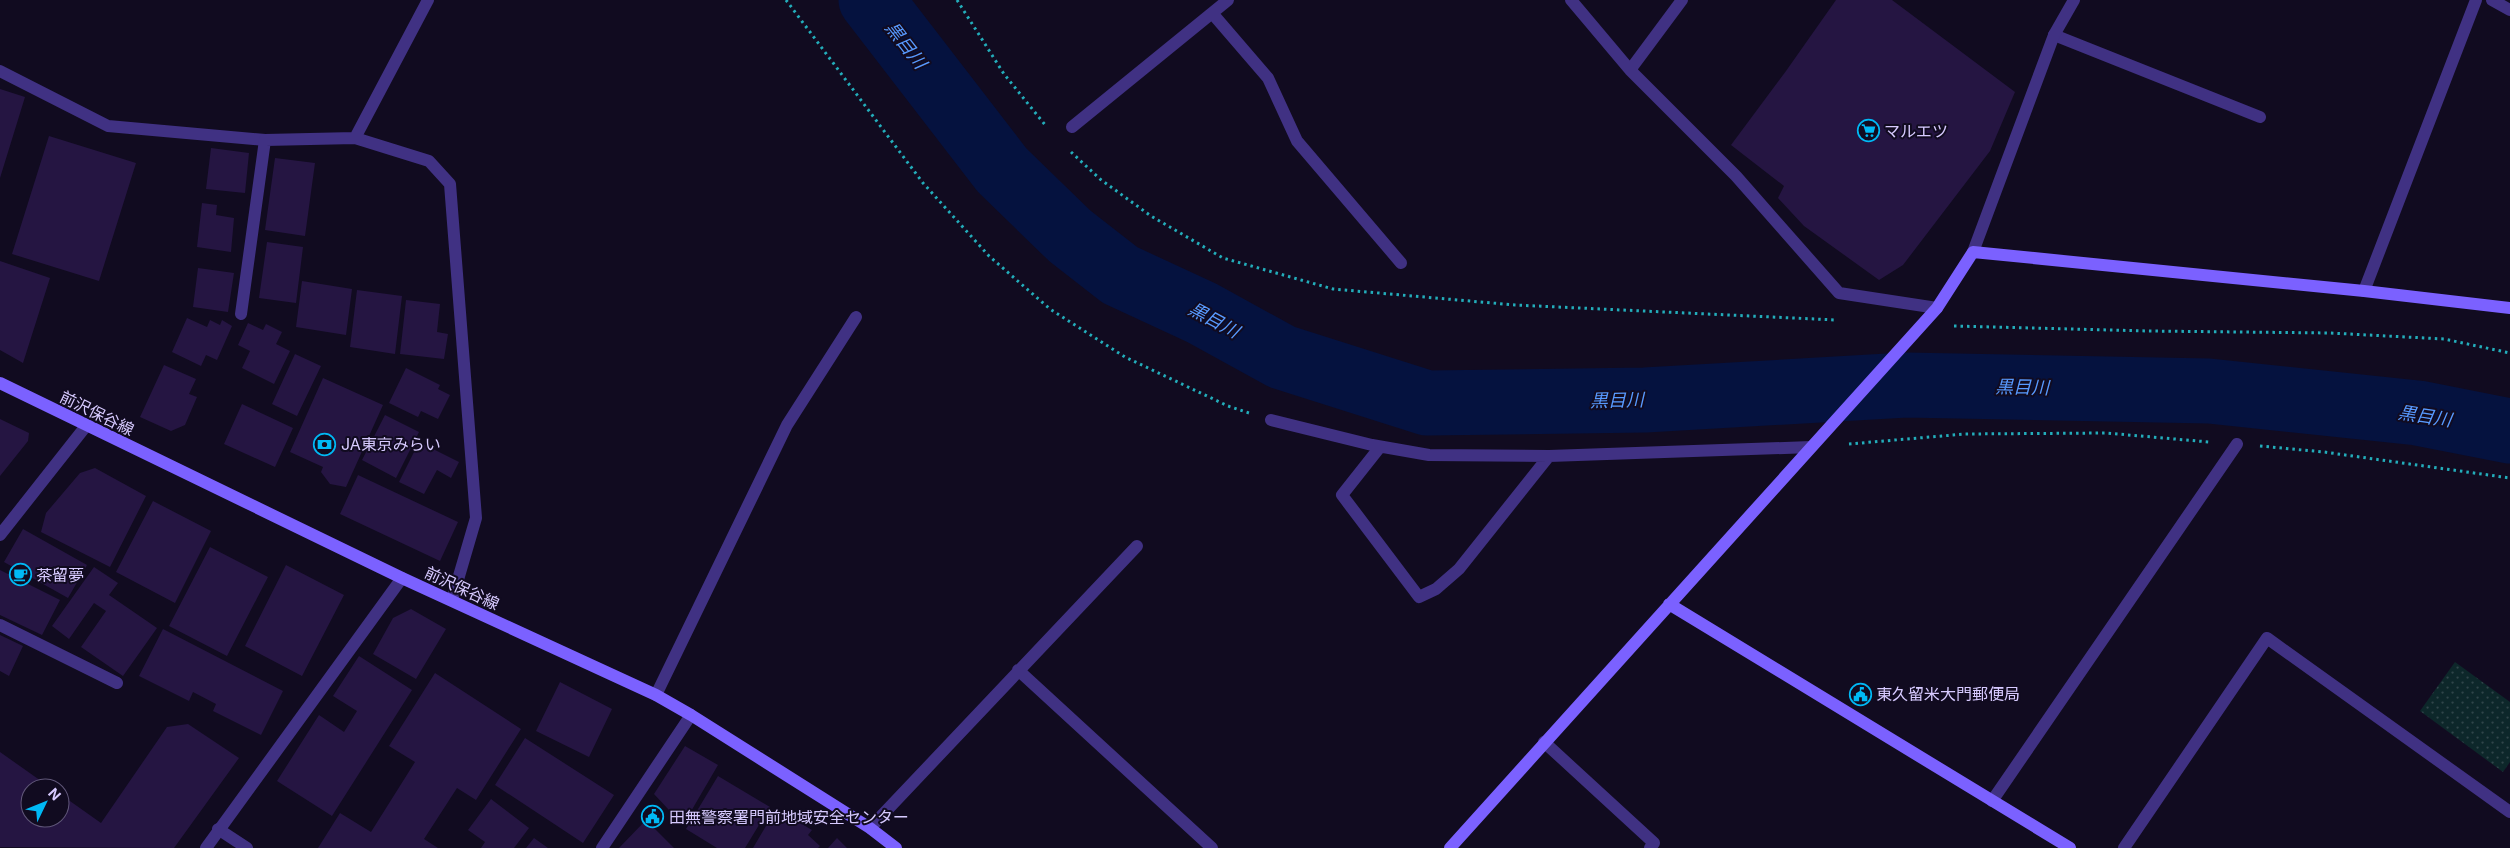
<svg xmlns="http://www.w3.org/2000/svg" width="2510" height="848" font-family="Inter,'Noto Sans JP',sans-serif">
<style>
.grass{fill:url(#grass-dots)}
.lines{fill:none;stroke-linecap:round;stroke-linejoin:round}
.river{stroke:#05123f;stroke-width:65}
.building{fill:#251542}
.path{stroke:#23adba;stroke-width:3;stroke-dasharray:2.5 4;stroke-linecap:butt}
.lane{stroke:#403183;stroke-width:12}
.street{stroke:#403183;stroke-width:12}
.secondary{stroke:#7b61ff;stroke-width:12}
.labels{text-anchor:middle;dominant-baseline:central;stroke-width:4;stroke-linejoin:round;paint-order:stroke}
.poi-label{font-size:16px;fill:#d7caff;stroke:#110b20;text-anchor:start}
.street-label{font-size:16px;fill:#d7caff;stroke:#110b20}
.water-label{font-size:18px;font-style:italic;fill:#589aff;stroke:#110b20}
</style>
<defs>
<pattern id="grass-dots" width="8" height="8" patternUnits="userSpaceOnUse" patternTransform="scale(1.25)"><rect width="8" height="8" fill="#0d272a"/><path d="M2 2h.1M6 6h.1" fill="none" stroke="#30454a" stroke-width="1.8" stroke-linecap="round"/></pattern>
</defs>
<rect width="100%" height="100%" fill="#110b20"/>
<!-- grass -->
<path class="grass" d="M2455,662L2510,702V762L2503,772L2420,711Z"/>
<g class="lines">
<!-- river -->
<path class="river" d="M871,0L1002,170L1070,236L1120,275L1202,313L1282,357L1427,403L1645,400L1906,385L2209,391L2418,413L2510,431"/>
</g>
<!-- building -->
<path class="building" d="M1836,0H1892L2015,92L1990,151L1903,265L1879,280L1804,226L1778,198L1784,186L1731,145L1786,71Z
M0,89L25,97L0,178Z
M49,136L136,163L99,281L12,254Z
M211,148L249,153L245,193L206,189Z
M275,158L315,163L305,236L265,230Z
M202,203L217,205L216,215L234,218L231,252L197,247Z
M267,242L303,247L296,303L259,298Z
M0,261L50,278L23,363L0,350Z
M198,268L234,273L228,312L193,307Z
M302,281L352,289L346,335L296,327Z
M357,290L402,296L395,354L350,347Z
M406,300L440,304L437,332L448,334L444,359L400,354Z
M187,318L207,327L210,320L220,325L222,320L232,326L217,360L206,355L201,366L172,352Z
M248,323L263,330L266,324L282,332L276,344L290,351L274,384L242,368L250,351L238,345Z
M295,354L321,366L297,416L272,404Z
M164,365L196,379L189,394L197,397L185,425L171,431L140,417Z
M406,368L440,385L438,389L450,395L438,419L421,411L418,417L389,403Z
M323,378L383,405L346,487L330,484L321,472L323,467L290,452Z
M242,404L293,428L275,467L224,444Z
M385,415L419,432L396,478L362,460Z
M0,419L29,433L28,441L0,476Z
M419,442L459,462L451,478L437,470L424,494L399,482Z
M95,468L146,496L110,567L41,532L46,513L80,473Z
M358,475L458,522L440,561L340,514Z
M153,501L211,531L175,603L116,572Z
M23,529L87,565L68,598L4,562Z
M210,547L268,577L227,656L169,626Z
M286,565L344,595L302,676L245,646Z
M94,567L118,583L109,595L157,628L123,676L81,647L106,611L94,603L69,639L52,626Z
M0,570L60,600L42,635L0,615Z
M411,609L446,629L416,679L373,654L393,618Z
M163,629L283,691L261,735L213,711L216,704L193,692L189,701L139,676Z
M0,635L23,646L9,676L0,671Z
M359,656L412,690L332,816L277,781L319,715L344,732L357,711L333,696Z
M435,673L521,729L476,800L457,788L424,839L438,848H318L340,813L371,832L415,762L389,746Z
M560,682L612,709L589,757L536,731Z
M188,724L239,758L174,848L0,847V752L51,788H30V818H60V794L101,823L167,727Z
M525,738L614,795L583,843L495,785Z
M685,746L718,765L683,825L654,794Z
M718,776L770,807L745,848H717L686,829Z
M491,799L529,828L514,848H481L485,842L468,830Z
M776,809L812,830L808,835L820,846L818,848H753Z
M646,820L674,848H619Z
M534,838L548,848H526Z
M837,838L847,848H828Z"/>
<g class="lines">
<!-- path -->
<path class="path" d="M786,0L923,183L989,256L1050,309L1125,357L1228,406L1249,413
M957,0L1004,74L1046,126
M1071,152L1100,179L1151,216L1223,258L1333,289L1515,305L1836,320
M1954,326L2148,331L2330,333L2444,339L2510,353
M1849,444L1965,434L2106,433L2209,442
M2260,446L2324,452L2510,478"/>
<!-- lane -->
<path class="lane" d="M2492,0L2510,10
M2054,35L2260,117
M0,71L108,126L265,140
M2364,291L2476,0
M0,625L117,683
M1018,670L1212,848
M656,695L787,425L856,317
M1544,742L1654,843L1650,848
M870,828L1137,546
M218,829L247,848"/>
<!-- street -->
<path class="street" d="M1571,0L1630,70L1736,176L1839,293L1937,308
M1212,13L1268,78L1297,141L1401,263
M1630,70L1682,0
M1072,127L1228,0
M355,138L428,0
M1973,252L2054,35L2074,0
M241,314L265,140L355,138L429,161L450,184L476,518L452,600
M1271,420L1372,445L1429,455L1549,456L1811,447
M1380,447L1342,495L1419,597L1436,589L1459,569L1549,456
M0,535L86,426
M1992,801L2237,444
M206,848L402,578
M602,848L691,715
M2124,848L2267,638L2510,812"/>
<!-- secondary -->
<path class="secondary" d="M0,383L402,578L656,695L691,715L870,828L896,848
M1669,604L2070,848
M1450,848L1937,308L1973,252L2364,291L2510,308"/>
</g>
<!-- icons -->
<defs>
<symbol id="supermarket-ring" viewBox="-11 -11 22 22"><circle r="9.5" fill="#110b20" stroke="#00b9f5" stroke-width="1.5"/><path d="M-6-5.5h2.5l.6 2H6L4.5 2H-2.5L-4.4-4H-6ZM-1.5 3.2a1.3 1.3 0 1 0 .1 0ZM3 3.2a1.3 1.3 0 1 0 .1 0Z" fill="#00b9f5"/></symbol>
<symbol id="bank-ring" viewBox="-11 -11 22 22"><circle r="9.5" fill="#110b20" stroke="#00b9f5" stroke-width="1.5"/><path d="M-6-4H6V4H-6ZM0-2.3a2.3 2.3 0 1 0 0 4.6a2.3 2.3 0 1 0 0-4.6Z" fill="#00b9f5"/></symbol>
<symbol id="cafe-ring" viewBox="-11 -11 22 22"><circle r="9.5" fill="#110b20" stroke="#00b9f5" stroke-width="1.5"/><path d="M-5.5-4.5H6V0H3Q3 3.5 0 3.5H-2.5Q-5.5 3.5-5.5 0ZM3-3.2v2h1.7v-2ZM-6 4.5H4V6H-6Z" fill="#00b9f5"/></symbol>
<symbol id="civic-ring" viewBox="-11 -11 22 22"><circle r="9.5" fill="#110b20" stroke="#00b9f5" stroke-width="1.5"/><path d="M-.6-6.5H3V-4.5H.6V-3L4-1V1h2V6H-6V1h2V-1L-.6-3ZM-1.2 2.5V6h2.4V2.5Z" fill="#00b9f5"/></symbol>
</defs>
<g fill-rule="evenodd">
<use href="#supermarket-ring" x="1856" y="118" width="25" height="25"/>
<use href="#bank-ring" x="312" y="432" width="25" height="25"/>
<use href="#cafe-ring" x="8" y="562" width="25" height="25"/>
<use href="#civic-ring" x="1848" y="682" width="25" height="25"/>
<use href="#civic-ring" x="640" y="804" width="25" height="25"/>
</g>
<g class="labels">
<!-- poi labels -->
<g class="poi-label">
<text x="1884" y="131">マルエツ</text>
<text x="341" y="444">JA東京みらい</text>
<text x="36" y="575">茶留夢</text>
<text x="1876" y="694">東久留米大門郵便局</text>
<text x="669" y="817">田無警察署門前地域安全センター</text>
</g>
<!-- street labels -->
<g class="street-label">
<text transform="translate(97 413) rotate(26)">前沢保谷線</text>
<text transform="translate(462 588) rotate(25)">前沢保谷線</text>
</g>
<!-- water labels -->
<g class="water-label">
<text transform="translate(906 45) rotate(52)">黒目川</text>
<text transform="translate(1214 320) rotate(28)">黒目川</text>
<text transform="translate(2022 387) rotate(1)">黒目川</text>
<text transform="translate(1617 400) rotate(-1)">黒目川</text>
<text transform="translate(2425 416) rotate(9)">黒目川</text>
</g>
</g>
<!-- north arrow -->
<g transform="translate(45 803) rotate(47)"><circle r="24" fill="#110b20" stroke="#605779"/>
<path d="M0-4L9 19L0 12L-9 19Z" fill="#00b9f5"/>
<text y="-8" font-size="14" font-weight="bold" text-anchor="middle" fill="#d7caff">N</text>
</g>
</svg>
